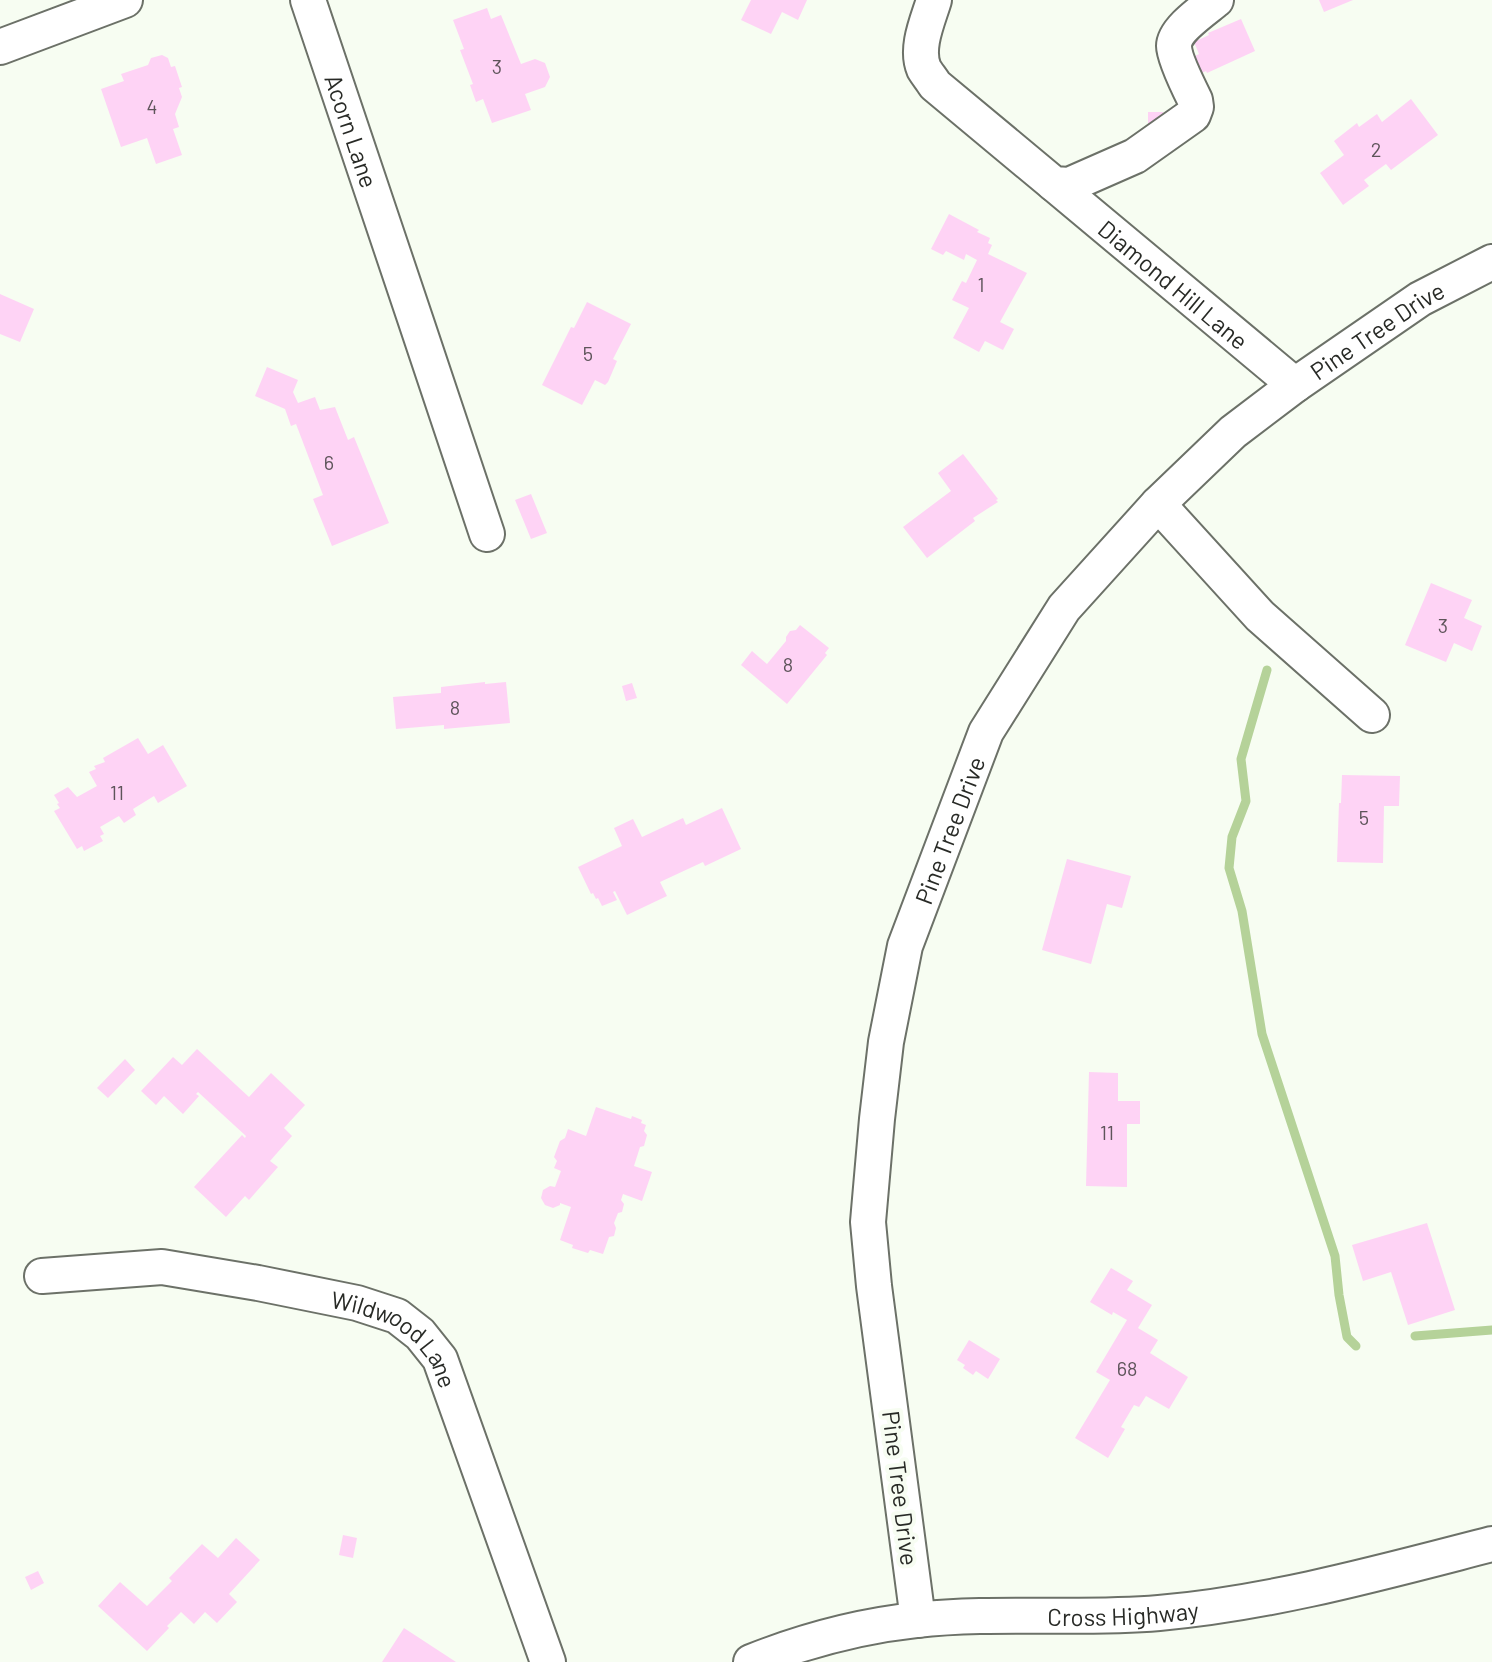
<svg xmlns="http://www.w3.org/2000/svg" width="1492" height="1662" font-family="Barlow,sans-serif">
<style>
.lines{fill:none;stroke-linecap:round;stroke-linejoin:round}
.stream{stroke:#b5d299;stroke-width:9}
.building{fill:#fed3f5}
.minor-casing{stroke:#6c7168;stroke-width:38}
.minor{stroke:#fff;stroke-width:34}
.labels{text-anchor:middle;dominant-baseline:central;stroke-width:8;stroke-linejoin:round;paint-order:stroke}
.number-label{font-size:20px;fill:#5e545a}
.street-label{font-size:24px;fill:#282a26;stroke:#f7fdf2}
</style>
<rect width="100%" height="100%" fill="#f7fdf2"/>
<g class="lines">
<!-- stream -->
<path class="stream" d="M1267,670L1241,759L1246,801L1232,837L1229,868L1242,911L1262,1034L1335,1256L1339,1295L1347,1337L1356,1346
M1415,1336L1492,1330"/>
</g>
<!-- building -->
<path class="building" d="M751,0H807L798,20L782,12L771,34L741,20Z
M1319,0H1353L1324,12Z
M487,8L491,19L501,15L521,64L535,59L545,63L550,77L545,87L525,94L531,110L492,123L483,99L476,102L470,85L473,84L460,50L464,49L453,20Z
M1241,19L1255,51L1207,73L1206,71L1198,75L1190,45L1195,56L1199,54L1194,42L1209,35L1208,33Z
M162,55L168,58L171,67L175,66L182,87L179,88L182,97L175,114L179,127L173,129L182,155L156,164L147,138L121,147L101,89L124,81L121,74L148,65L151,58Z
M1411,99L1438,135L1391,170L1386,164L1364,180L1369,186L1343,205L1320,173L1344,155L1334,141L1357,123L1359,127L1377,114L1382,122Z
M1148,112H1163L1164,127L1148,128Z
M949,214L979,230L977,232L990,238L988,243L992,245L988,254L1027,273L1000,322L1014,329L1003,350L985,341L979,352L953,338L969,308L952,300L962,281L966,283L977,260L966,254L964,260L946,251L943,255L931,249Z
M0,294L34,309L20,342L0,334Z
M587,302L631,324L613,359L617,361L608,382L605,385L595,380L582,405L542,385L571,327L574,328Z
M267,367L298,380L293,392L298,403L315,397L320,410L335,407L348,440L354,437L389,523L332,546L313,499L323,495L296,424L291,426L285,409L255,396Z
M963,454L998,499L996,500L998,502L973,518L975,521L927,558L903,527L951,491L938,473Z
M531,494L547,533L531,539L515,500Z
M1431,583L1472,600L1464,618L1482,626L1472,651L1454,643L1446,662L1405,645Z
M800,625L829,648L825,653L827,655L787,704L741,665L752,651L767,664L786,641V637L790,631L796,630Z
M485,682V684L506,682L510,723L444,729V725L396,729L393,697L441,693V687Z
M632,683L637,698L626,701L622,686Z
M138,738L148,754L163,745L187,786L158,803L154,796L133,809L136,815L124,823L119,816L100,827L104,834L100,836L103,841L84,851L82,846L77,849L54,811L60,808L57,804L59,803L54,795L68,787L77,797L97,786L89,772L96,769L94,766L105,762L103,758Z
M1342,775L1400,776L1399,806H1384L1383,863L1337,862L1339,803H1341Z
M722,808L741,849L705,866L703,862L660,882L667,896L627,915L615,891L613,892L617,900L602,906L598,898L596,899L593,893L591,894L578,867L622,846L614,828L633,819L642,837L683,818L686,825Z
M1067,859L1131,876L1122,908L1107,904L1091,964L1042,950Z
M197,1049L249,1097L271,1073L305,1105L284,1128L292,1136L270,1161L278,1167L249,1200L245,1196L226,1217L194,1187L242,1135L245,1138L246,1136L198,1092L196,1094L199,1096L183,1114L164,1096L156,1105L141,1091L173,1057L182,1065Z
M125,1059L135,1070L108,1098L97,1088Z
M1089,1072L1118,1073V1101H1140V1124H1127V1187L1086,1186Z
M596,1107L631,1119L632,1116L642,1120L641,1123L646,1125L644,1131L647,1135L644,1146L640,1147L634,1166L652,1172L642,1201L623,1194L621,1200L624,1204L622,1212L618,1213L614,1223L616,1228L614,1236L609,1237L603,1254L590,1250L588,1253L572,1248L573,1245L560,1240L571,1207L560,1203V1205L553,1208L545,1205L541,1198L543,1190L550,1186L555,1187L561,1171L554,1168L557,1161L554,1157L560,1141L565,1138L568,1129L586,1136Z
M1427,1223L1455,1310L1408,1325L1391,1272L1363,1281L1352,1245Z
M1111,1268L1133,1281L1127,1290L1152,1305L1138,1328L1158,1340L1150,1353L1188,1377L1169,1409L1146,1396L1139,1407L1134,1405L1121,1427L1125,1429L1108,1458L1075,1438L1110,1380L1096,1372L1127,1320L1113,1312L1112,1315L1090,1302Z
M969,1340L1000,1359L988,1379L976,1371L973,1375L963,1368L965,1365L957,1360Z
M343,1535L357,1538L353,1558L339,1555Z
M236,1538L260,1560L229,1594L237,1602L217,1623L205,1612L194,1624L181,1612L167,1626L169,1628L147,1651L98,1606L120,1582L147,1606L172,1581L169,1578L202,1544L218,1558Z
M38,1571L44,1583L31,1590L25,1577Z
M404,1628L456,1662H382Z"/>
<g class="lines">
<defs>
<g id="minor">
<path id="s1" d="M308,0C369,178 427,356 487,534"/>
<path d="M934,0C928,20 915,48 924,69C927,74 932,80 935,85L1054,184L1069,185L1135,156L1193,115L1196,107L1195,100C1189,88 1174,58 1174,46C1174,30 1204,10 1216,0"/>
<path d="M0,47L125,0"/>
<path id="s2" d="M1054,184L1295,385"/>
<path d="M1158,504L1260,616L1372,715"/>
<path id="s3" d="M42,1276L162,1267L258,1283L357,1303L397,1316L420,1334L440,1359L548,1662"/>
<path id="s4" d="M918,1620L874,1286L868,1222L877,1119L886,1042L905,946L986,732L1064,608L1158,504L1233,432L1295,385L1420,299L1492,262"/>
<path id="s5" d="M751,1662C804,1641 860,1626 916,1620C996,1611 1078,1620 1159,1613C1272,1603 1383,1572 1492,1544"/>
</g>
</defs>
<!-- minor casing -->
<use href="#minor" class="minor-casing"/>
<!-- minor -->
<use href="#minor" class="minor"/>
</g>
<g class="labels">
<!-- number labels -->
<g class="number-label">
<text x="497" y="66">3</text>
<text x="152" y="106">4</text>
<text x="1376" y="149">2</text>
<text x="981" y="284">1</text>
<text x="588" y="353">5</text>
<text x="329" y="462">6</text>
<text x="1443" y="625">3</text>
<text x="788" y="664">8</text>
<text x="455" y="707">8</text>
<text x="117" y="792">11</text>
<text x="1364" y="817">5</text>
<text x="1107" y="1132">11</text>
<text x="1127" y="1368">68</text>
</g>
<!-- street labels -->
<g class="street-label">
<text stroke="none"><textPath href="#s1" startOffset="138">Acorn Lane</textPath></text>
<text stroke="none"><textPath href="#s2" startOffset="156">Diamond Hill Lane</textPath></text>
<text stroke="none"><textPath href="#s4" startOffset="1476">Pine Tree Drive</textPath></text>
<text stroke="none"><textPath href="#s4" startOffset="804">Pine Tree Drive</textPath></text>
<text stroke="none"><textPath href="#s3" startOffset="372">Wildwood Lane</textPath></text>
<text transform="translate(901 1488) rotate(83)">Pine Tree Drive</text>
<text stroke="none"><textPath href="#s5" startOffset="378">Cross Highway</textPath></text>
</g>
</g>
</svg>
